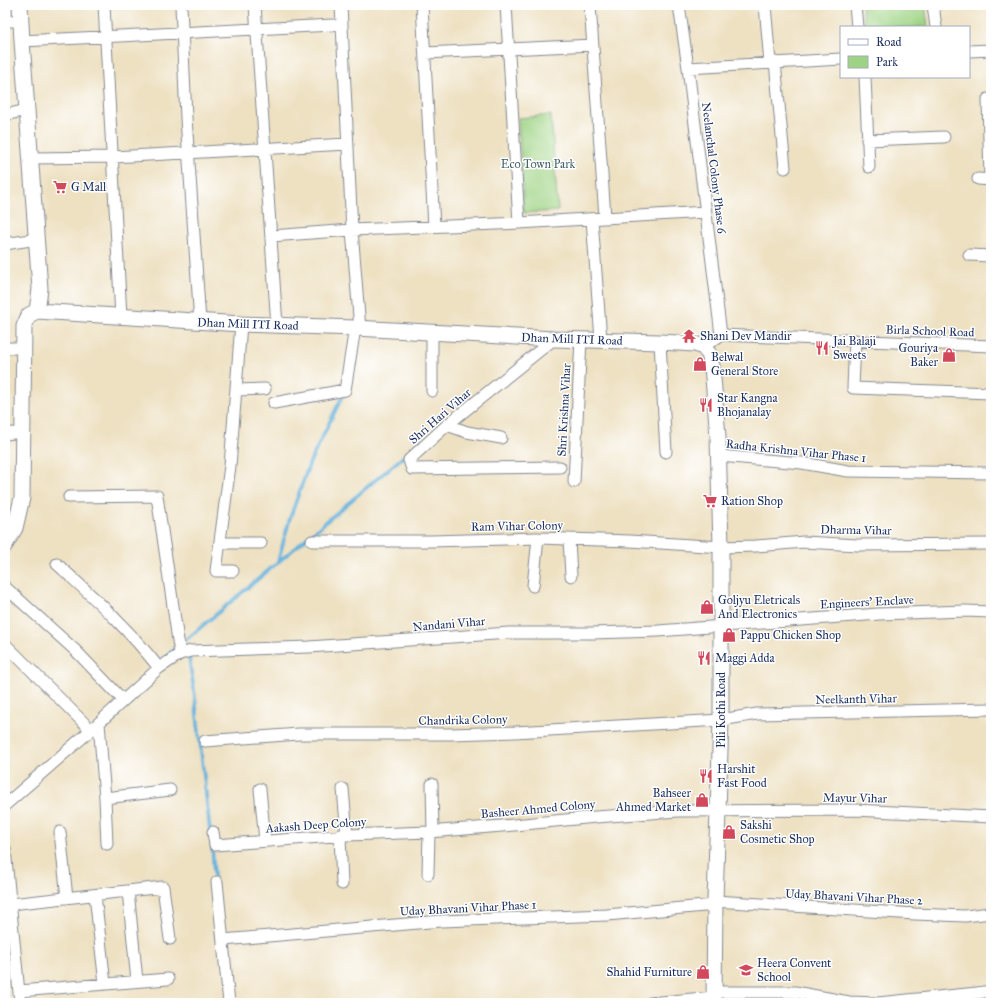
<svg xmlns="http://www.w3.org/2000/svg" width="996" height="1008" font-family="'IM FELL Great Primer',serif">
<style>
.green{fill:#9ed383;stroke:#5c8170}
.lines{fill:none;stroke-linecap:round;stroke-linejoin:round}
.stream{stroke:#63b2dd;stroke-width:3.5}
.street-casing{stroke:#848890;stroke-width:13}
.secondary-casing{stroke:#848890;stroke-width:17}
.street{stroke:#fff;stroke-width:11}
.secondary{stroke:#fff;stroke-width:15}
.labels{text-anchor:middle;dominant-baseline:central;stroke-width:3;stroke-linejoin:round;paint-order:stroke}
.park-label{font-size:12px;fill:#426069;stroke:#fff}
.street-label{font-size:12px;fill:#1b2f5e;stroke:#fff}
.poi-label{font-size:12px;fill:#1b2f5e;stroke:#fff;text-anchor:start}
</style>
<rect width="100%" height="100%" fill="#fff"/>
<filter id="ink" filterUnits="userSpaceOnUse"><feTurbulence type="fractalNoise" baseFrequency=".025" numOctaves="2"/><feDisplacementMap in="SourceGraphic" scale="8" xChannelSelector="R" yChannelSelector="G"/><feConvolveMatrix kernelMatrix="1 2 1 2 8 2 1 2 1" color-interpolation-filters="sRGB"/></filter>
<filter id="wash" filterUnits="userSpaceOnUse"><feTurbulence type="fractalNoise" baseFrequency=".012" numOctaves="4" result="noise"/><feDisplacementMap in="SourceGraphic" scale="16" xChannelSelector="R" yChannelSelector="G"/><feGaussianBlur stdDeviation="0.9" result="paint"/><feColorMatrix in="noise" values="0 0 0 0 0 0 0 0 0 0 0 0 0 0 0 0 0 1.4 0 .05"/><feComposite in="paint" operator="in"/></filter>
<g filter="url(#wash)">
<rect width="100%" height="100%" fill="#eee1c2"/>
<!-- green -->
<path class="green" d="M862,5H925L928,27H865Z
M551,115L558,211L524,213L518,118Z"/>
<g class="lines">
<!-- stream -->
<path class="stream" d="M278,561L290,518L310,462L343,395
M181,644L423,440
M189,657L195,697L210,831
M163,659L176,648
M212,845L214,876"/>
</g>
</g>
<g filter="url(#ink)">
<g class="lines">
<defs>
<path id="street" d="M104,5L121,317
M181,5L186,118L200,322
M255,5L277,326
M341,5L352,230L360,329
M422,5L434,227
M506,5L519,223
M590,5L605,217
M679,5L688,68L721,335
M765,5L770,63
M855,5L857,27
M933,5L936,27
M5,21H21
M22,41L333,25
M969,51L991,50
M425,53L593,45
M775,62L785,168
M688,68L841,59
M865,77L869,167
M988,99L990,180
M5,115L27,110
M867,140L944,137
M31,158L113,157L347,144
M978,179L991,180
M592,219L601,340
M271,236L352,230L519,223L706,212
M5,244L37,239
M969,255L991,256
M554,339L447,425L409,460L412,469L560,467
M855,340L853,388L991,393
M660,342L666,452
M703,347L721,335L991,346
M5,348H24
M236,390L265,389
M432,391V332
M274,403L345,390L355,328
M447,425L467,432L501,438
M5,434L23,432
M719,456L802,463L848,471L991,473
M574,482L581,339
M69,497L157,496L180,654
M569,539L571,576
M312,541H431L538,538L630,541L721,547L756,546L804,542L858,545L991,544
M220,543H261
M57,564C93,597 129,629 159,668
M233,571H216L230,466L241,324
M533,586L538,538
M5,587L76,651L123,700
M5,644L91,730
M99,723L105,798L170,790
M205,741L299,734H451L515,732L721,720L757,714L991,709
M432,784L433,832
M260,789L265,841
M343,789L347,835
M105,798L107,844
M5,805L91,730L159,668L180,654L191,651L309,647L509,633H592L658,631L879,614L965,611L991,612
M60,832L67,898
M213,832L215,845L347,835L429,832L514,825L596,817L678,811L855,810L991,817
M340,835L342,884
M5,849L20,1003
M428,874L429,832
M217,882L229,1003
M128,891L137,981
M95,895L105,984
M715,901L915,914L965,916L991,913
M11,904L163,887L170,939
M223,940L441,921L607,915L715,905
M19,991L168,979
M714,992H795L849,1002L878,1003L977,993L991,991
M650,1003L714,997"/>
<path id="secondary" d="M20,5L22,41L40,289L37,311
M5,545L15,528L22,498L24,326L29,315L37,311L241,324L355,328L554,339L660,342L695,344L703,347L709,354L712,366L718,437L721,547V720L715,901L714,1003"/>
</defs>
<!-- street casing -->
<use href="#street" class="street-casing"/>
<!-- secondary casing -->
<use href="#secondary" class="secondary-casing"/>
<!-- street -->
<use href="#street" class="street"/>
<!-- secondary -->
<use href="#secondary" class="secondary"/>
</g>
</g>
<!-- icons -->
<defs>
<symbol id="supermarket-bare" viewBox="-9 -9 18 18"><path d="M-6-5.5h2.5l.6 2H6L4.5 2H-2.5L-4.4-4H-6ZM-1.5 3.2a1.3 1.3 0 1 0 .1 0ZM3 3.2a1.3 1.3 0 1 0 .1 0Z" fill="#d1495b" stroke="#fff" stroke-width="2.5" paint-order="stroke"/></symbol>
<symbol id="temple-bare" viewBox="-9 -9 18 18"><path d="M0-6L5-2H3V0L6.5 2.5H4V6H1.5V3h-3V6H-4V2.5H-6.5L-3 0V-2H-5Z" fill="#d1495b" stroke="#fff" stroke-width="2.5" paint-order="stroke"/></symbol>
<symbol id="restaurant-bare" viewBox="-9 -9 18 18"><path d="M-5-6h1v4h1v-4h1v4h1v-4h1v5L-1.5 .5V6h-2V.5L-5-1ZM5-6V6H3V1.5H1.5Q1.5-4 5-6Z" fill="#d1495b" stroke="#fff" stroke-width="2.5" paint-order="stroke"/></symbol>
<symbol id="shop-bare" viewBox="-9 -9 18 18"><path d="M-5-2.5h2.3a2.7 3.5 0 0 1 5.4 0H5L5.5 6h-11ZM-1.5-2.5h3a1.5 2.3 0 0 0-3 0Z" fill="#d1495b" stroke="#fff" stroke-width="2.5" paint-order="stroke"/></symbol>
<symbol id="school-bare" viewBox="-9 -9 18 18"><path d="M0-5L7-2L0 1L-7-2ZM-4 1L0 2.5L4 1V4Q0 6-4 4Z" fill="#d1495b" stroke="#fff" stroke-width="2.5" paint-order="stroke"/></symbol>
</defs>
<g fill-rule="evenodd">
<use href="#supermarket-bare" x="50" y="177" width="20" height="20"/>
<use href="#temple-bare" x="679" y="326" width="20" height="20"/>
<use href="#restaurant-bare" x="812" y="338" width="20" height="20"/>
<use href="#shop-bare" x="939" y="345" width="20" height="20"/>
<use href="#shop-bare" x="690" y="354" width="20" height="20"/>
<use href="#restaurant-bare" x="696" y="395" width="20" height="20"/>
<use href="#supermarket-bare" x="700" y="491" width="20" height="20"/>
<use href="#shop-bare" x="697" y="597" width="20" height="20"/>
<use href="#shop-bare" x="719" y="625" width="20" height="20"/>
<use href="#restaurant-bare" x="694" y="648" width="20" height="20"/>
<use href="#restaurant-bare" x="696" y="766" width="20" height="20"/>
<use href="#shop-bare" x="692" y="790" width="20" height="20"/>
<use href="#shop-bare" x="719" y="822" width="20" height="20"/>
<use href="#school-bare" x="736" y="960" width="20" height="20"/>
<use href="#shop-bare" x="693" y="962" width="20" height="20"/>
</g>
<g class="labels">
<!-- park labels -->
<g class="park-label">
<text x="538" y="164">Eco Town Park</text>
</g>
<!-- street labels -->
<g class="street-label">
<text transform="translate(714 168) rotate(83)">Neelanchal Colony Phase 6</text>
<text transform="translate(248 324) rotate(2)">Dhan Mill ITI Road</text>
<text transform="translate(930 331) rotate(2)">Birla School Road</text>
<text transform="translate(572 339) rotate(2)">Dhan Mill ITI Road</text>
<text transform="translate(564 410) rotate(-87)">Shri Krishna Vihar</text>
<text transform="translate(440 416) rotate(-41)">Shri Hari Vihar</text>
<text transform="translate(796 451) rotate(6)">Radha Krishna Vihar Phase 1</text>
<text transform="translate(517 526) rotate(-1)">Ram Vihar Colony</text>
<text transform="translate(856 530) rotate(1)">Dharma Vihar</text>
<text transform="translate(867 602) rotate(-3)">Engineers' Enclave</text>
<text transform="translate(449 624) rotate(-5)">Nandani Vihar</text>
<text transform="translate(856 699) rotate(-1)">Neelkanth Vihar</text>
<text transform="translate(721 710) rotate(-90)">Pili Kothi Road</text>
<text transform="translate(463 720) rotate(-1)">Chandrika Colony</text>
<text transform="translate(855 798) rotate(1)">Mayur Vihar</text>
<text transform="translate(538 809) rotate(-5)">Basheer Ahmed Colony</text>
<text transform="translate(316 825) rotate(-4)">Aakash Deep Colony</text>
<text transform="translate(854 897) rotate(3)">Uday Bhavani Vihar Phase 2</text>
<text transform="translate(468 908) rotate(-3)">Uday Bhavani Vihar Phase 1</text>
</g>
<!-- poi labels -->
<g class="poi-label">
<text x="71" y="187">G Mall</text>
<text x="700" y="336">Shani Dev Mandir</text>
<text x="833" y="341">Jai Balaji<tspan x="833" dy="14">Sweets</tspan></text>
<text x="938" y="348" text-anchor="end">Gouriya<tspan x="938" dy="14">Baker</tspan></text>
<text x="711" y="357">Belwal<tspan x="711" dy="14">General Store</tspan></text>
<text x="717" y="398">Star Kangna<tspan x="717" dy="14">Bhojanalay</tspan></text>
<text x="721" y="501">Ration Shop</text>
<text x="718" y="600">Goljyu Eletricals<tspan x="718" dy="14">And Electronics</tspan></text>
<text x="740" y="635">Pappu Chicken Shop</text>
<text x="715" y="658">Maggi Adda</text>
<text x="717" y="769">Harshit<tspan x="717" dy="14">Fast Food</tspan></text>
<text x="691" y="793" text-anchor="end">Bahseer<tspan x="691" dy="14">Ahmed Market</tspan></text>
<text x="740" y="825">Sakshi<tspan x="740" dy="14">Cosmetic Shop</tspan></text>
<text x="757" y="963">Heera Convent<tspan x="757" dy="14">School</tspan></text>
<text x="692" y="972" text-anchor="end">Shahid Furniture</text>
</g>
</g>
<!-- margin -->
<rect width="996" height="1008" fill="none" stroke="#fff" stroke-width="20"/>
<!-- legend -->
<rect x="840" y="26" width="130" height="52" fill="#ffffff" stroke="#a4acbf"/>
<rect x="848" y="39" width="20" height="6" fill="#ffffff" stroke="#a4acbf"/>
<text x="876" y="46" font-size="12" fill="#1b2f5e">Road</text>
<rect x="848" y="56" width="20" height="12" fill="#9ed383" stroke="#a4acbf"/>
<text x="876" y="66" font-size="12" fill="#1b2f5e">Park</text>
</svg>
